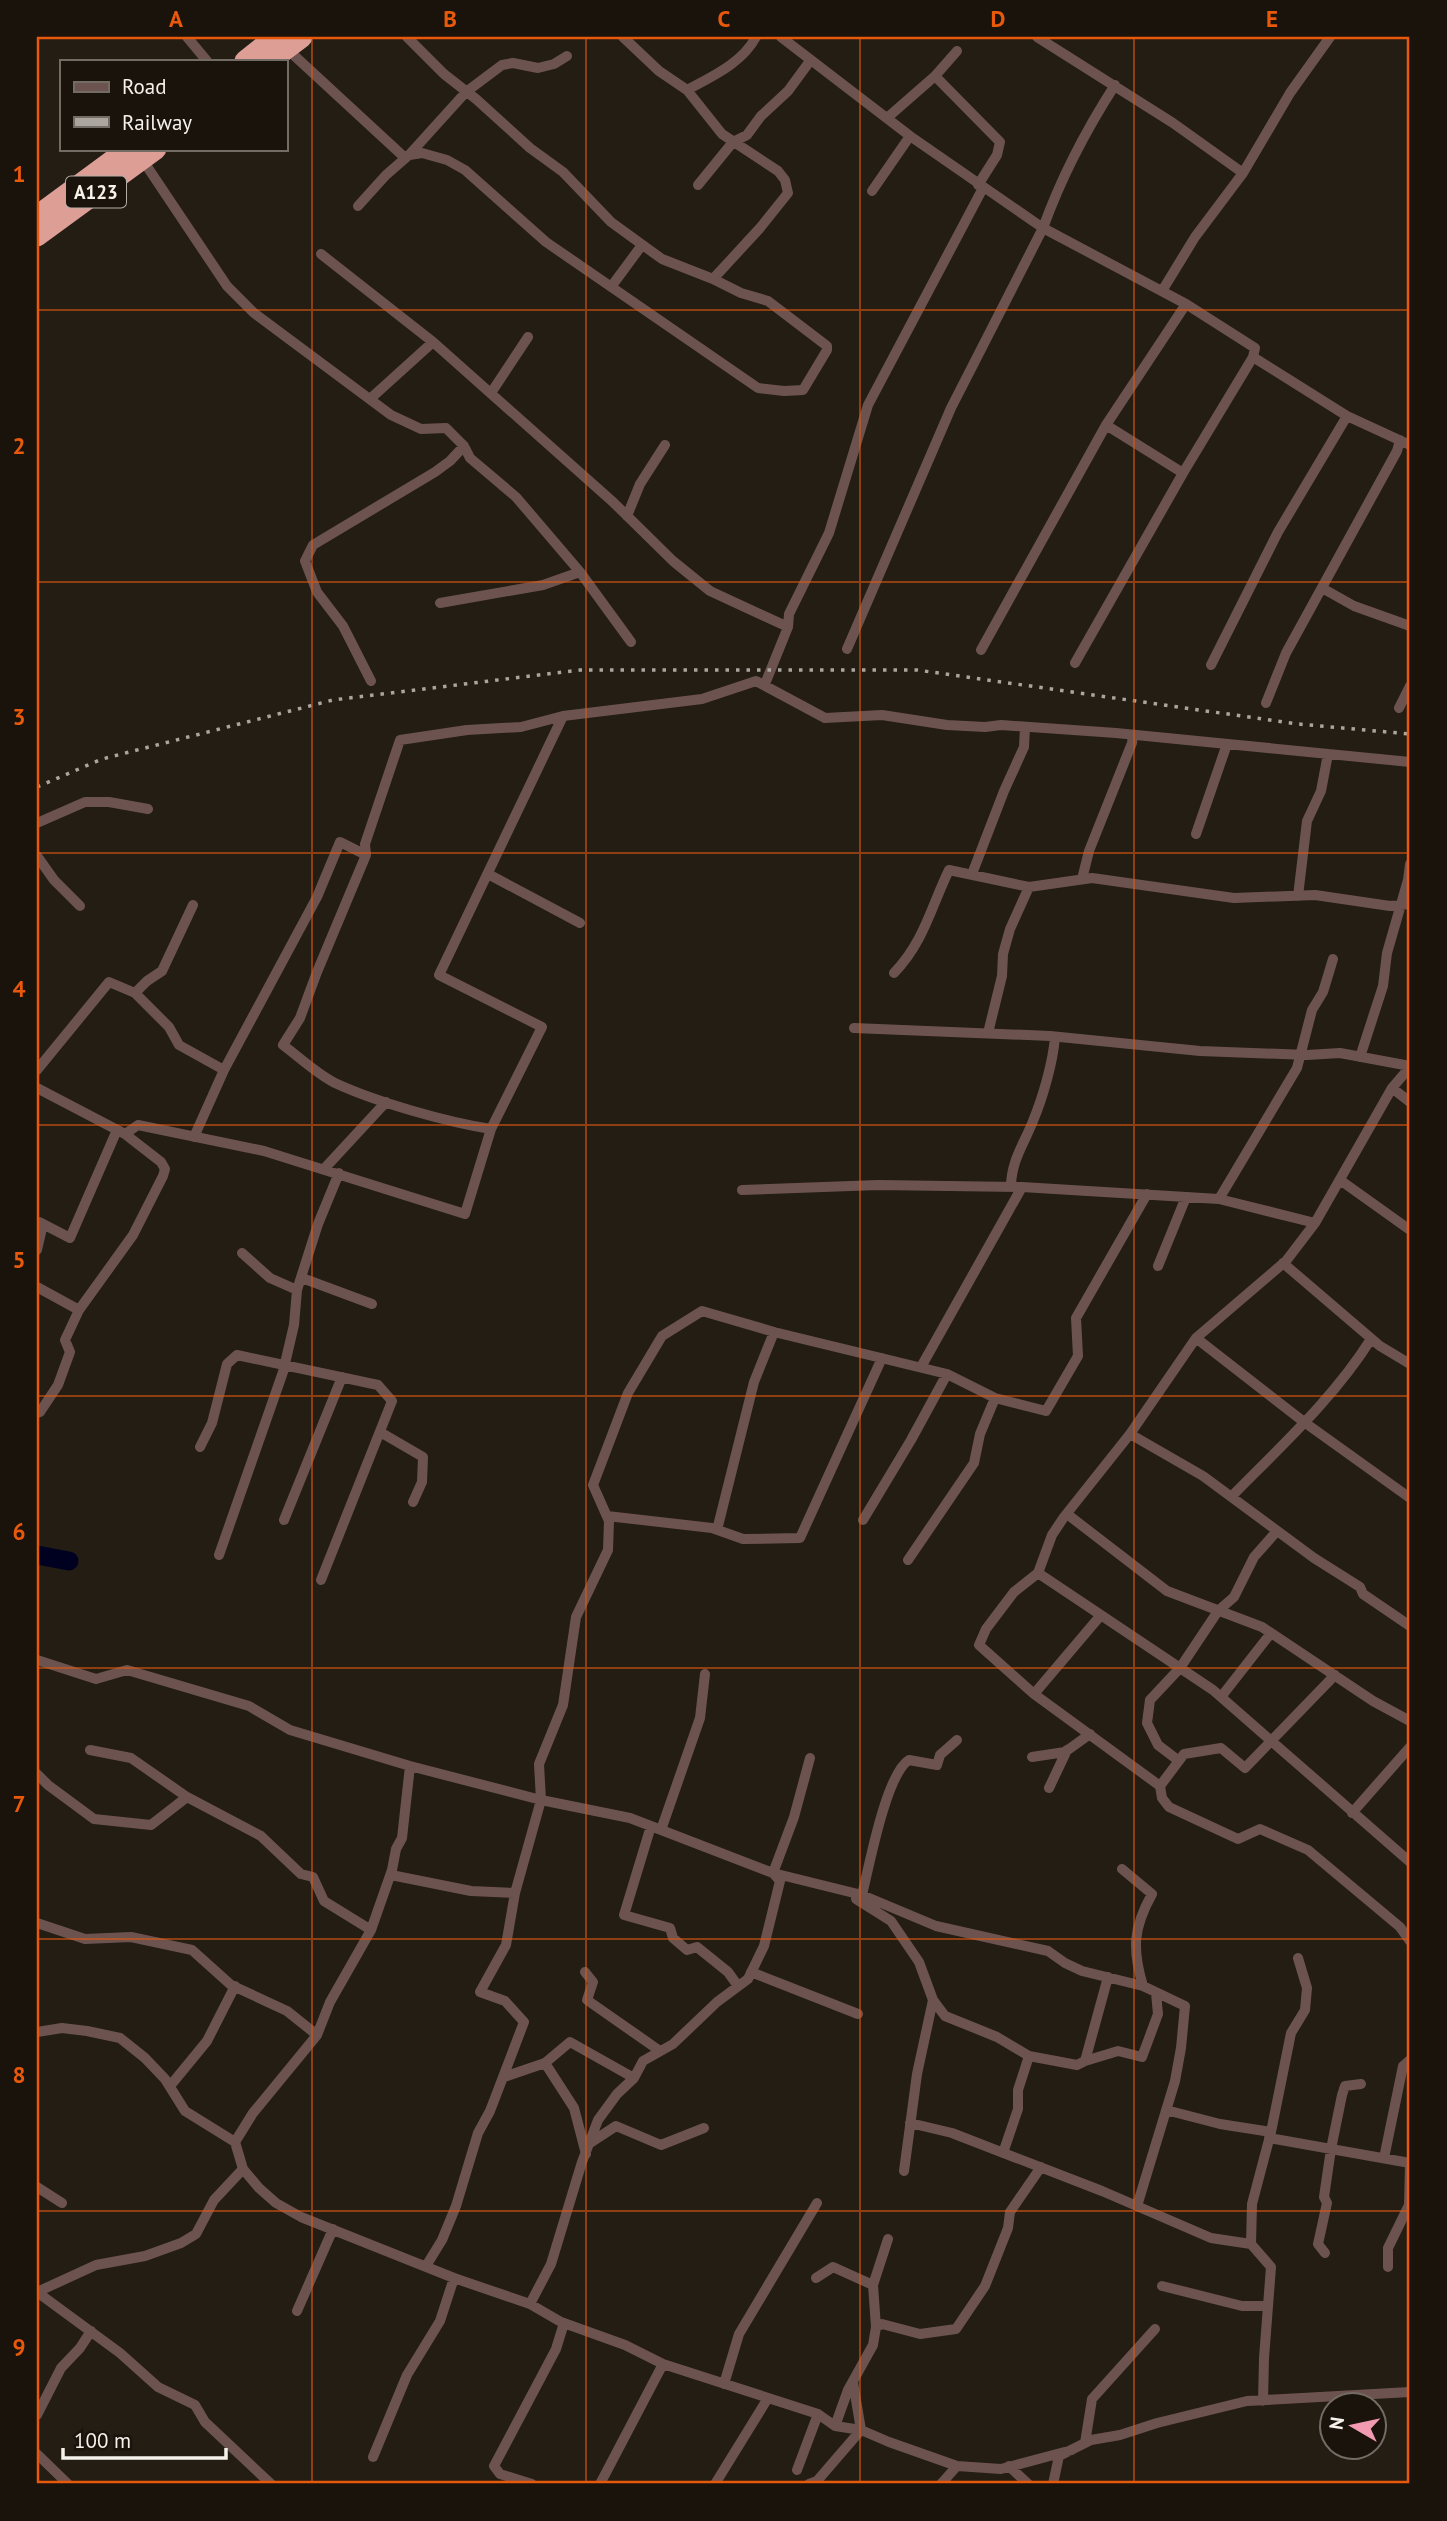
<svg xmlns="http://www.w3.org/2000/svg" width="1447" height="2521" font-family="'PT Sans',sans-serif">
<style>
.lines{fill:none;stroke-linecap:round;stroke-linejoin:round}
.river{stroke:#000121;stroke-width:19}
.street{stroke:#6d5350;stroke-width:10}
.highway{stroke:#dc9e95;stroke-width:21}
.rail{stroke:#aaa59e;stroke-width:3.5;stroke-dasharray:3.5 7;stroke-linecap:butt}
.grid{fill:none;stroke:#e8590c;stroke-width:2;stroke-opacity:0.55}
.labels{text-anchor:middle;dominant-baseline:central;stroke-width:5;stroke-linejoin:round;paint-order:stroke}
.shield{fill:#1a130b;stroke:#b3aea8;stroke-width:2}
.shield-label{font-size:19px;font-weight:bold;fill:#f5f1eb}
.neatline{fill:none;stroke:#e8590c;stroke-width:2.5}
.grid-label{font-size:23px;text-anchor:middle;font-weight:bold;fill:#e8590c}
</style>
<rect width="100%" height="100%" fill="#231d14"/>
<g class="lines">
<!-- river -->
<path class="river" d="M37,1555L69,1561"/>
<!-- street -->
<path class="street" d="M187,37L207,61
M407,37L444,74L476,99L530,148L563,172L611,222L662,259L713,279L760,228L788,193L785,180L778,171L722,134L687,90L659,71L623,37
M781,37L910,136L1043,228L1186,304L1255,348L1253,357L1347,416L1410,445
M1037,37L1173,123L1243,173
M286,48L403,156L422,153L447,160L465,170L546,242L758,388L784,391L803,390L827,350V346L768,301L741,293L713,279
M935,76L1000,142L997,155L978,185
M687,90C713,76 742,63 756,37
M887,118L935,76L957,51
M142,159L227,286L254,313L391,415L421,429L446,428L464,446L470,458L516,497L580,572L631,642
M698,185L733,142L747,135L761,116L788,91L810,61
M872,191L910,136
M358,206L386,175L409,155L466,92L502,65L513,63L538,68L554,64L567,56
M321,254L433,342
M611,287L642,245
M1162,291L1195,237L1243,173L1290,93L1330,37
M491,393L528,337
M370,399L433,342L613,502L673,561L710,591L788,627
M1106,425L1183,473
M627,516L640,484L665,445
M1322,588L1354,606L1410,626
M440,603L543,585L580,572
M847,649L951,408L1043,228C1061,178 1086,130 1115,85
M981,650L1106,425L1186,304
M1075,663L1183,473L1253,357
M1211,665L1278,532L1347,416
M371,681L343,626L317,592L305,561L313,545L435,472L450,461L464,446
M765,684L788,627L789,614L829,533L868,405L983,188
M1266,703L1286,653L1397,451L1400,440
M1399,708L1410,686
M563,716L521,727L467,730L400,740L365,844L366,855L317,972L300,1018L283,1045C299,1057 317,1074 335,1083C376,1102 446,1122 491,1129L542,1027L439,975L563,716L702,699L756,681L825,718L882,715L947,725L985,727L1001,725L1116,733L1410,762
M37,823L85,802H109L148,809
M1196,834L1227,744
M37,856L54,880L80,906
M488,874L580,923
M972,874L1004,791L1024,747L1025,727
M1082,879L1089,851L1132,743L1133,735
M1298,896L1307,821L1321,791L1328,754
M894,973C924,942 931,907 949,870L1029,887L1092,878L1234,898L1315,895L1390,906L1410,904
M135,993L169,1027L179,1045L224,1070
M854,1028L1050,1036L1200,1051L1307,1055L1340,1053L1410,1066
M988,1033L1002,976L1003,954L1010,929L1029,887
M1360,1057L1383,986L1387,953L1408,880L1410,864
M37,1070L109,982L135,993L147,981L162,971L193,905
M37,1088L125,1134L138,1125L264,1151L465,1214L491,1129
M1392,1088L1410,1102
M194,1137L224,1070L317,897L340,842L366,855
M324,1169L386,1102
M1340,1180L1410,1230
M1011,1187C1011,1161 1024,1144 1033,1121C1043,1097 1053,1062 1055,1037
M742,1190L878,1185L1022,1187L1219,1199L1315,1223
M1219,1199L1297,1068L1312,1010L1323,992L1333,959
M43,1224L70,1238L117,1130
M37,1250L43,1224L39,1222
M242,1253L270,1278L297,1290
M1283,1263L1380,1346L1410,1364
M1158,1266L1186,1197
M302,1278L372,1304
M37,1287L79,1310
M1196,1338L1304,1422L1410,1498
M921,1367L1022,1187
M37,1413L40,1412L58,1385L70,1352L65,1340L79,1310L133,1235L163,1176L165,1169L161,1162L125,1134
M380,1432L423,1457L422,1482L413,1502
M1130,1434L1203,1476L1314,1558L1360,1587L1363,1594L1410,1626
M200,1447L212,1423L227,1364L237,1355L378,1385L392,1401L321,1580
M1232,1496C1280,1447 1334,1398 1371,1339
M1067,1514L1167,1591L1262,1627L1373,1701L1410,1721
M607,1516L712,1528L743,1539L800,1538L882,1358
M284,1520L342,1377
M863,1520L911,1440L947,1374
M717,1530L754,1382L774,1332
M219,1555L283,1372L294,1325L297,1290L318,1224L339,1173
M908,1560L974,1463L980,1434L995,1398
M1038,1573L1213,1690L1410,1862
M37,1660L96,1679L127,1670L249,1706L290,1730L410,1766L402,1838L396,1849L392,1870L371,1930L330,2002L317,2035L253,2113L235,2142
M1335,1675L1245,1768L1221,1748L1184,1754L1160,1786L1162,1798L1169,1807L1238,1839L1260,1829L1308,1850L1400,1927L1410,1941
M1034,1694L1101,1615
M1221,1697L1271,1633
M90,1750L131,1758L187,1797L261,1836L301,1874L313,1877L324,1901L371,1930
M1032,1757L1065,1752L1090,1734
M1179,1761L1158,1745L1147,1723L1150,1700L1180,1668L1218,1611L1234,1597L1254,1557L1277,1531
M410,1766L541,1800L630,1818L773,1873L862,1895C869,1867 886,1774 909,1760L937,1765L940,1755L957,1740
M37,1774L48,1785L94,1819L151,1825L187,1797
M1160,1786L1034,1694L979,1645L986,1629L1014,1592L1038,1573L1052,1535L1064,1517L1130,1434L1196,1338L1286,1261L1315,1223L1392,1088L1410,1067
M1049,1788L1067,1750
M1352,1813L1410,1747
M651,1826L624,1915L670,1928L673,1938L687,1950L697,1947L728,1972L738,1986
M661,1830L700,1718L705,1674
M1122,1869L1152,1894C1133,1928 1132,1949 1143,1986
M391,1875L471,1891L515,1893
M862,1895L936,1926L1048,1951L1065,1963L1082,1971L1143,1986L1185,2006L1181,2048L1175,2081L1137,2206
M856,1899L891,1921L919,1962L933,2000L917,2074L904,2171
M37,1923L85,1939L131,1937L192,1950L231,1985L287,2011L317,2035
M585,1972L593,1982L587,2000L660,2051
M751,1972L858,2014
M933,2000L945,2016L997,2037L1029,2056L1077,2065L1085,2061L1108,1977
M37,2032L62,2028L87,2031L120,2038L145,2058L165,2079L185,2111L235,2142L243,2169L259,2188L276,2203L301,2217L454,2278L530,2304L561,2322L625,2345L663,2364L818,2414L835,2426L861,2430L889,2442L957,2466L1001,2469L1072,2450
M1085,2061L1118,2051L1142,2057L1158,2014L1156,1993
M545,2063L574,2108L586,2154
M504,2077L545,2063L570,2042L634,2078
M170,2086L207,2041L235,1986
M1166,2110L1220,2124L1271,2132L1252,2204L1251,2244L1271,2267L1264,2358L1263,2401
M910,2123L952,2133L1102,2191L1211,2238L1251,2244
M1271,2132L1291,2033L1305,2010L1307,1988L1298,1958
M1269,2138L1410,2163
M590,2143L616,2126L661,2145L704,2128
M1003,2153L1018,2109V2090L1029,2056
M1384,2158L1403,2066L1410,2060
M37,2187L62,2203
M1325,2253L1318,2244L1327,2203L1324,2197L1331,2149L1342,2095L1345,2086L1361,2084
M426,2266L442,2240L456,2206L478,2133L490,2111L524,2022L505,2001L480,1992L506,1945L515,1893L541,1800L539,1764L563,1705L576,1617L608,1550L609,1521L593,1485L628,1393L662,1336L702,1311L774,1332L947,1374L995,1398L1046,1411L1078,1356L1076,1318L1147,1194
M1388,2267V2248L1409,2205L1410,2163
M816,2278L833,2267L873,2285
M1162,2286L1242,2306H1268
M37,2292L120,2353L158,2387L195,2405L205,2422L271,2484
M37,2292L96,2265L145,2256L181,2243L196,2234L214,2200L243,2169
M530,2304L551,2264L582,2162L598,2120L617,2094L634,2078L643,2061L673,2044L717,2002L748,1979L764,1946L780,1881L773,1873L794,1817L810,1758
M297,2311L333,2229
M876,2327L882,2324L920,2334L956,2329L985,2286L1008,2228L1010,2212L1041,2167
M724,2384L739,2334L817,2203
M37,2415L61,2368L80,2348L91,2331
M835,2426L848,2390L873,2345L876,2327L873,2285L888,2239
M1085,2443L1092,2399L1155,2329
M37,2454L68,2484
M373,2457L407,2375L440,2321L454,2278
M1009,2466L1028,2484
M797,2470L818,2414
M532,2484L500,2474L494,2466L556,2349L564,2323
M600,2484L663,2364
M715,2484L768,2398
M809,2484L817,2481L861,2430L853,2382
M941,2484L957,2466
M1053,2484L1059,2456L1091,2440L1120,2435L1157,2423L1247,2401L1410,2392"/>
<!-- highway -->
<path class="highway" d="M245,61L275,37
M270,61L302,37
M37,216L128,149
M37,236L156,149"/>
<!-- rail -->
<path class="rail" d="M37,787L102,759L333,700L580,670H917L1298,724L1410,734"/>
</g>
<!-- grid -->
<path class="grid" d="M312,37V2484M586,37V2484M860,37V2484M1134,37V2484M37,310H1410M37,582H1410M37,853H1410M37,1125H1410M37,1396H1410M37,1668H1410M37,1939H1410M37,2211H1410"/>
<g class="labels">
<!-- shield labels -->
<rect class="shield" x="66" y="176.5" width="60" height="31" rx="5"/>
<g class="shield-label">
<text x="96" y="192">A123</text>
</g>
</g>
<!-- border -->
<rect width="1447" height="2521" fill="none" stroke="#1a130b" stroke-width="77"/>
<!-- legend -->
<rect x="60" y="60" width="228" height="91" fill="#1a130b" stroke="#726c65" stroke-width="2"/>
<rect x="74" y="82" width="35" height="10" fill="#6d5350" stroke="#726c65" stroke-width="2"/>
<text x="122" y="94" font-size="21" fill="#f5f1eb">Road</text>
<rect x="74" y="117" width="35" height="10" fill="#aaa59e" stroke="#726c65" stroke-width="2"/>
<text x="122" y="130" font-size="21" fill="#f5f1eb">Railway</text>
<!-- north arrow -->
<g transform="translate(1353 2426) rotate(279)"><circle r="33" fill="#1a130b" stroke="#726c65" stroke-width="2"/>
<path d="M0-5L12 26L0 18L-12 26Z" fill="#f19ab1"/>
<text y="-10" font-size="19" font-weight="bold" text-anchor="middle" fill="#f5f1eb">N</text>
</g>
<!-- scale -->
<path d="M63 2448v10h163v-10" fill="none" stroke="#f5f1eb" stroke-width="3.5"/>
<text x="74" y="2448" font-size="21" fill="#f5f1eb" stroke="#1a130b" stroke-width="5" paint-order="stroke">100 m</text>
<rect x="38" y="38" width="1370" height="2444" class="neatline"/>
<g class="grid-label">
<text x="176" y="27">A</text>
<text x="450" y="27">B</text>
<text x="724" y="27">C</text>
<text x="998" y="27">D</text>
<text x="1272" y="27">E</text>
<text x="19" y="182">1</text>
<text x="19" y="454">2</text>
<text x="19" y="725">3</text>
<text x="19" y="997">4</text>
<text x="19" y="1268">5</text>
<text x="19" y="1540">6</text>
<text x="19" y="1812">7</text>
<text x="19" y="2083">8</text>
<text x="19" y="2355">9</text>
</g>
</svg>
